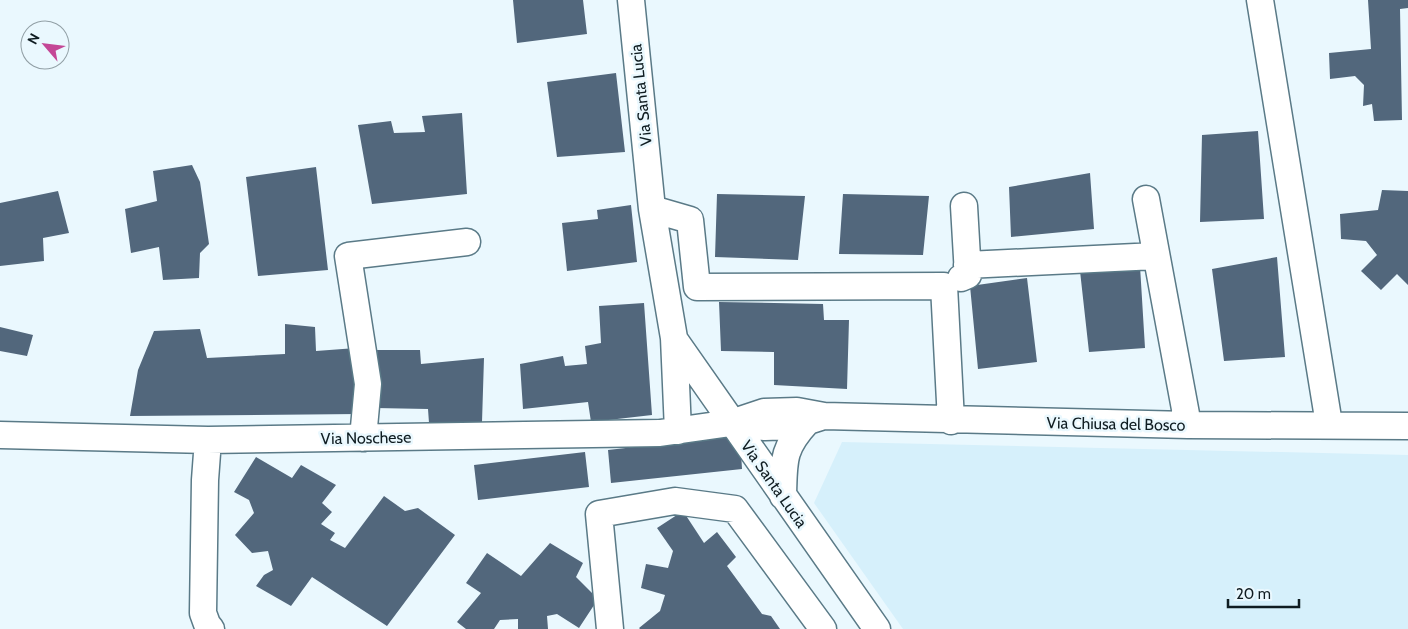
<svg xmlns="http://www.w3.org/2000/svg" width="1408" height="629" font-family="Cabin,sans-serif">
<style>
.built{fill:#d6f0fb}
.building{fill:#52677c}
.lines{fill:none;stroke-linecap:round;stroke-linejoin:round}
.minor-casing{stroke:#5a7a87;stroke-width:29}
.minor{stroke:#fff;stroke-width:26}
.labels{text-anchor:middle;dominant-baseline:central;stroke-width:5;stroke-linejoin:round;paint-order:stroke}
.street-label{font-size:16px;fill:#0f1c21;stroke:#eaf8fe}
</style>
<rect width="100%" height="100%" fill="#eaf8fe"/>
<!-- built -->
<path class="built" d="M842,442L1408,455V629H903L814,503Z"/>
<!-- building -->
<path class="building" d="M513,0H583L587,34L517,43Z
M1368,0H1408V8L1400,9L1402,120L1374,121L1372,104L1363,106L1364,85L1355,76L1330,79L1329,53L1371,49Z
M616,73L625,152L557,157L547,82Z
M462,113L467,194L372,204L358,125L391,121L394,133L425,132L422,116Z
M1258,131L1264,219L1200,222L1202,135Z
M192,165L200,182L209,244L200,253L199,278L163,280L159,247L131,253L125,209L157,201L153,171Z
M316,167L328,270L258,276L246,177Z
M1090,173L1094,229L1011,237L1009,187Z
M1382,190L1408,191V285L1397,274L1381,290L1361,271L1377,255L1366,241L1341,239L1340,214L1378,210Z
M58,191L69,233L43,238L44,261L0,266V203Z
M717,194L805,196L798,260L715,257Z
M843,194L929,196L923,255L839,254Z
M631,205L637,262L567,271L562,223L598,219L597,210Z
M1277,257L1285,357L1224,361L1212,269Z
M1140,266L1145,348L1089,352L1080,271Z
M1027,278L1037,362L978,369L970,286Z
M719,302L823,304L824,320H849L847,389L774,385V352L721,351Z
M644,303L652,415L591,422L588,402L523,409L520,364L563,356L565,366L587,364L585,346L601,343L599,306Z
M285,324L315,327L316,351L356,348L359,414L130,416L138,370L154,331L200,329L207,358L285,354Z
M0,327L33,335L27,356L0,351Z
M377,350H420L421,364L484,358L482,422L429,423L428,409L375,408L379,373Z
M740,435L742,469L611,483L608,450Z
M585,452L589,487L478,500L474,465Z
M256,457L292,478L301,465L336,485L322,503L332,512L321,524L335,533L330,540L345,548L384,496L405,511L418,508L455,535L387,626L312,577L291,606L256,586L264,575L273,570L268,551L252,553L235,535L254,513L249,500L234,492Z
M683,511L704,543L717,532L736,557L727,566L762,614L771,616L780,629H640L639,628L660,611L665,595L641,588L646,564L668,568L673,551L657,528Z
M550,543L583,563L576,577L598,599L579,628L557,614L547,616L548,629H518V619L500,620L494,629H466L457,622L481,593L466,583L487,553L521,576Z"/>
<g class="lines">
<defs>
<path id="minor" d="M631,0L652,209L674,338L678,431
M1260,0L1329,424
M1146,199L1188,425
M652,209L690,220L697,287L944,286L951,421
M967,265L1156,256
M961,278L968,275L964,206
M674,339L877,629
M824,416L1188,425L1408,426
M0,435L208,440L660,433L731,423L764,412L797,411L824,416L793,426L765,427L731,423
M363,438L368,384L348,256L467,242
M208,440L205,480L203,613L207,624L211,629
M783,496C784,461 782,449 807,422
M610,629L599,514L675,501L735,509L823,629"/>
</defs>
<!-- minor casing -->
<use href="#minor" class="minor-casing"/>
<!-- minor -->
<use href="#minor" class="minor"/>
</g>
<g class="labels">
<!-- street labels -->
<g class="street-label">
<text transform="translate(641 95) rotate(-96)">Via Santa Lucia</text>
<text transform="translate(1116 424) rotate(1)">Via Chiusa del Bosco</text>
<text transform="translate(366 438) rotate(-1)">Via Noschese</text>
<text transform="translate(774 484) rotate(55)">Via Santa Lucia</text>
</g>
</g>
<!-- north arrow -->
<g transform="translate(45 45) rotate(298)"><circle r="24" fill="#eaf8fe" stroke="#92a0a6"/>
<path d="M0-4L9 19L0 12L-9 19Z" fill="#c44796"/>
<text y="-8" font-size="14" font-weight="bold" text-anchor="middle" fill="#0f1c21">N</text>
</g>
<!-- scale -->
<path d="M1228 599v8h71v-8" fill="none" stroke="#0f1c21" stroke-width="2.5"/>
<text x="1236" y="599" font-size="15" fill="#0f1c21" stroke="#eaf8fe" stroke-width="4" paint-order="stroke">20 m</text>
</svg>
